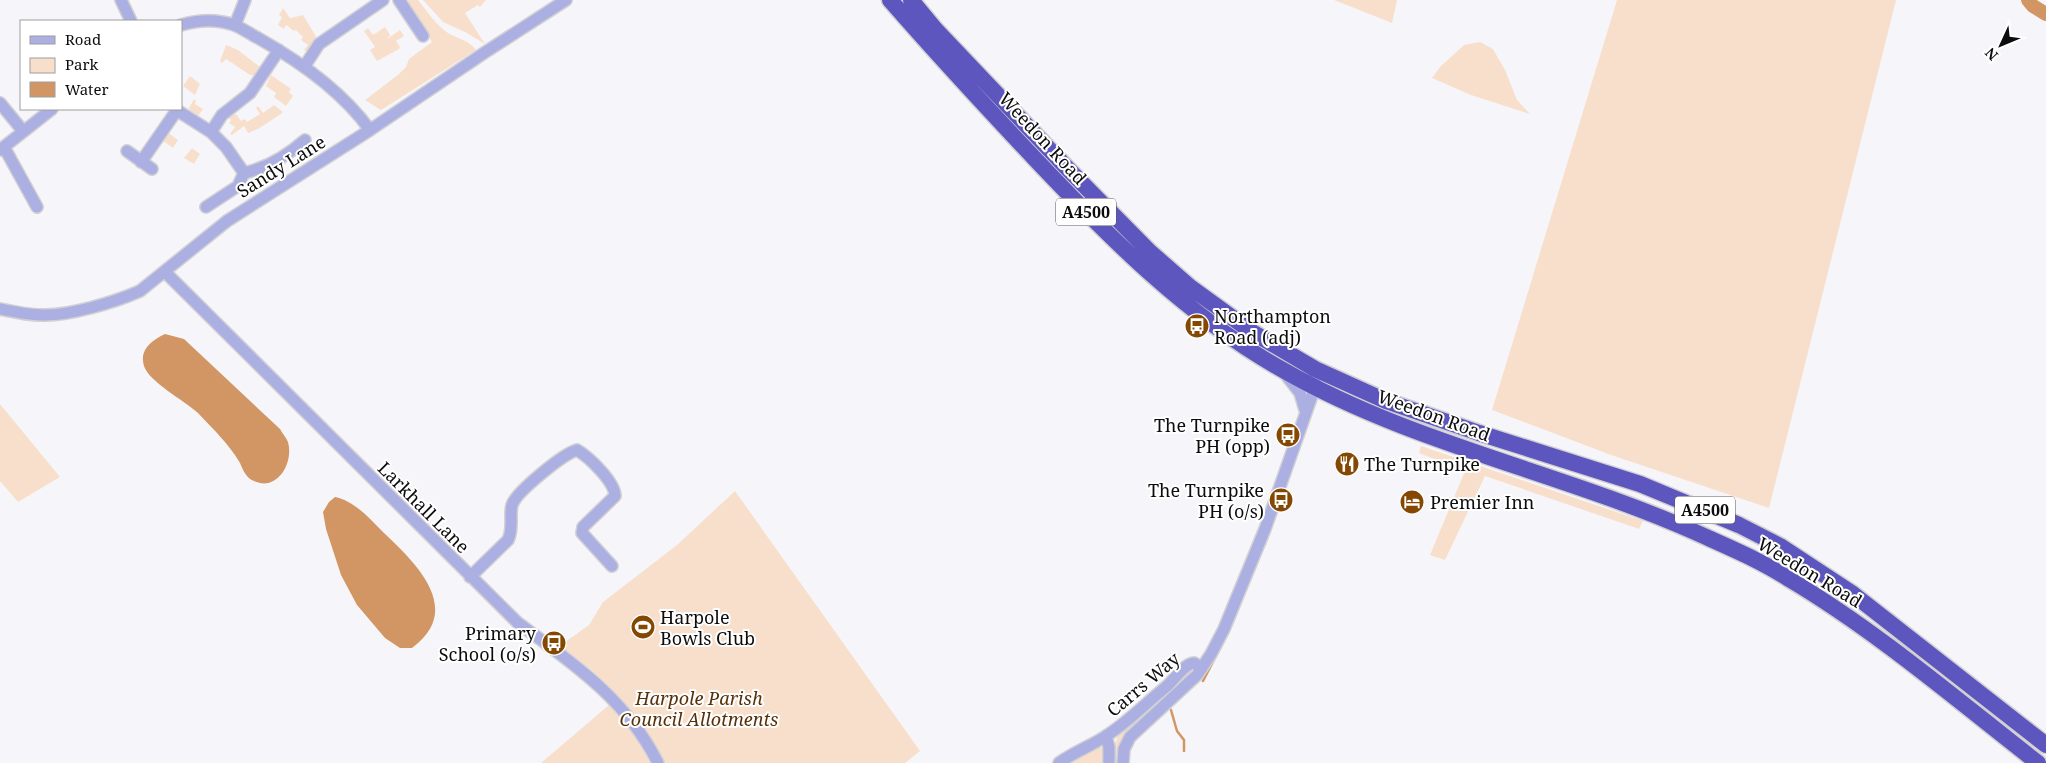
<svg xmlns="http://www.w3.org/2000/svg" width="2046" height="763" font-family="'Noto Serif',serif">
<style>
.green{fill:#f8dfcc}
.water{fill:#d29664}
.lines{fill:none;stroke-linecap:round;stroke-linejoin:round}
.stream{stroke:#d29664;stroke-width:2.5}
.river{stroke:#d29664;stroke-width:14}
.minor-casing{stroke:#d1d1d4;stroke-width:14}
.highway-casing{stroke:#d1d1d4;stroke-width:19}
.minor{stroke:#abafe1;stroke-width:11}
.highway{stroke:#5c56be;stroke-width:16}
.labels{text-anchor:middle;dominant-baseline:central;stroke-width:4;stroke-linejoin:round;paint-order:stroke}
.shield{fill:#fff;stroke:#555556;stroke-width:1}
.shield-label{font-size:16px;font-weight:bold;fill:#0c0c0d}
.street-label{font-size:18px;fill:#0c0c0d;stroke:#fff}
.poi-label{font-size:18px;fill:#0c0c0d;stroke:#fff;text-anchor:start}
.park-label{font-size:18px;font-style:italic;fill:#593109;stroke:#fff}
</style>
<rect width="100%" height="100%" fill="#f6f6fa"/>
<!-- green -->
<path class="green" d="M405,0H418C427,11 436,25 448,33C458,39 469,40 476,50L381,110L365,100L399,74L406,67L409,59L432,42Z
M423,0H486L480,7L478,5L465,13L485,44L465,32L443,22Z
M1334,0H1397L1392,23Z
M1617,0H1896L1769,508L1611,455L1492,410Z
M283,8L290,18L303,15L317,38L307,52L304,50L308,45L301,40L303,37L296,30L294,31L286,25L284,29L278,25L282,17L279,15Z
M385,27L390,35L387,39L400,30L404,36L396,41L400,47L399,49L377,61L370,50L375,47L364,31L368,28L373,35Z
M1480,42L1493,49L1505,70L1517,100L1530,114L1471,95L1432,78L1440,67L1464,45Z
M226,45L238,50L260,67L255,75H250L226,59L222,63L220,61Z
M271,75L291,89L289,92L293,96L286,106L274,97L276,93L266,86Z
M190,76L200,84L195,95L183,86Z
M194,99L196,101L195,104L203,109L198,116L190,110L189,108Z
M274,105L283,112L281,114L258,129L248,133L244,126L232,135L230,134L235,127L229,123L231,120L228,117L236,114L241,121L245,119L247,122L260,114L256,108L258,106L263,113Z
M167,132L178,140L173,148L162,140Z
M192,148L200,154L194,164L184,158Z
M0,404L60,477L18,502L0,481Z
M1421,446L1643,521L1639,529L1485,476L1445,560L1430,555L1465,471L1419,453Z
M735,491L920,751L905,763H665C641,715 604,674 558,647L589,625L603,602L677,545Z
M1190,668L1196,669L1125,735L1119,750L1118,763H1112L1114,746L1119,733Z
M609,705L639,741L650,763H541Z
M1097,747L1104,748L1105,763H1071L1079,756Z"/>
<!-- water -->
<path class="water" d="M165,334L184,339L280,429C282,433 286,437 288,442C294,463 277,492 254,481C246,478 243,470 240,463C229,444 213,429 198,413C184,400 149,382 144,366C139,350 152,340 165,334Z
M335,497C355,501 370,519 384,533C417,564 464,610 412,648H400L385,638L357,605L341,575L326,529L323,512L329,502Z"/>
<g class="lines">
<!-- stream -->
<path class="stream" d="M1203,681L1229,631
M1171,710L1177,731L1184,740V751"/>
<!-- river -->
<path class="river" d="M2028,0L2033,6L2046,14"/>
<defs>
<path id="minor" d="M121,0L131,21
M399,0L423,36
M181,25C198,20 217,19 234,25C242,28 250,34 258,38C299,61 342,91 370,130
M235,25L245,0
M304,67L319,44L383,0
M0,103L23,131
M175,109L211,132L226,147L244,173
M211,132L222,115L250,93L279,50
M4,147L37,207
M0,150L52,109
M127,151L152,169
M141,162L177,110
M206,207L238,186L244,173C266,168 288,155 305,140
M165,272L518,623C574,664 626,699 658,763
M0,309C14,312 28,315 42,315C69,316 115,302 140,291L227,221L370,130L484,53L566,0
M1286,375L1300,393L1305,410
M470,577L508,540C514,528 509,517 512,505C516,492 563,454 577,450C589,457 615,482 615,496L583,527L582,533L612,566
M1106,736L1109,747V763
M1059,763C1074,752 1091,746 1106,736C1127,723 1146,703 1166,687C1173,681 1185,663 1194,663L1202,668
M1123,763L1124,749L1130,737L1197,675L1211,654L1224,629L1265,529L1315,387V379"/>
<path id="highway" d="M890,0C938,55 987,108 1037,161C1111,239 1188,317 1283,370C1412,444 1560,472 1695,532C1726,546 1760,560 1789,579C1878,632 1957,700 2038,763
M911,0L936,30L1066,167L1150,252L1190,287L1252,332L1315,369L1386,401L1479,433L1640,484L1739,525L1780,546L1853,594L2046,745"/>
</defs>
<!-- minor casing -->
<use href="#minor" class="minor-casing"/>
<!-- highway casing -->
<use href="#highway" class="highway-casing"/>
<!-- minor -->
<use href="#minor" class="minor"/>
<!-- highway -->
<use href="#highway" class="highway"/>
</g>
<!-- icons -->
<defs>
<symbol id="bus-disc" viewBox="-11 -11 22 22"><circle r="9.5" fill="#844802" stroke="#fff"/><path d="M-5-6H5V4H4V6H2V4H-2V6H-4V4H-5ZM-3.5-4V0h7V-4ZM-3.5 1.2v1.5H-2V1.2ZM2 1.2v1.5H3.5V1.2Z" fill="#fff"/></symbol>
<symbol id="restaurant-disc" viewBox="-11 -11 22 22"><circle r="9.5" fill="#844802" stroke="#fff"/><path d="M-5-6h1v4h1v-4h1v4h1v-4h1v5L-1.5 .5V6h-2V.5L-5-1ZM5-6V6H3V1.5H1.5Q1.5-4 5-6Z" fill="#fff"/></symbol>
<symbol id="hotel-disc" viewBox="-11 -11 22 22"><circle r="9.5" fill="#844802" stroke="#fff"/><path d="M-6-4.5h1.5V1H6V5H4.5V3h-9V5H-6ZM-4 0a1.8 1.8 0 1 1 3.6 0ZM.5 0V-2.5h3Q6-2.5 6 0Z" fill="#fff"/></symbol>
<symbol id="stadium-disc" viewBox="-11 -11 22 22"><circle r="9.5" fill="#844802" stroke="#fff"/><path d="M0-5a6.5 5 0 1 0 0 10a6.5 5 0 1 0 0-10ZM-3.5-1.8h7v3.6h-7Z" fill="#fff"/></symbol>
</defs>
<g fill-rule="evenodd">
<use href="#bus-disc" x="1183" y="312" width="28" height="28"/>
<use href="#bus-disc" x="1274" y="421" width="28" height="28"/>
<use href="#restaurant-disc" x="1333" y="450" width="28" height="28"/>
<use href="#bus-disc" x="1267" y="486" width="28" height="28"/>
<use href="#hotel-disc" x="1398" y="488" width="28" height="28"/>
<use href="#stadium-disc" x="629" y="613" width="28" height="28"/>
<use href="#bus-disc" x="540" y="629" width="28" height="28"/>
</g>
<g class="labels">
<!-- shield labels -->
<g class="shield">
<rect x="1056" y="198.5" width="60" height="27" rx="4"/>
<rect x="1675" y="496.5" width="60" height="27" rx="4"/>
</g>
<g class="shield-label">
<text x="1086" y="212">A4500</text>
<text x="1705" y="510">A4500</text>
</g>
<!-- street labels -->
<g class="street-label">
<text transform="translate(1043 138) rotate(47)">Weedon Road</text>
<text transform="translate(281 166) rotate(-32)">Sandy Lane</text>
<text transform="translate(1434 415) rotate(20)">Weedon Road</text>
<text transform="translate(424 507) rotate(45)">Larkhall Lane</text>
<text transform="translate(1810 572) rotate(31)">Weedon Road</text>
<text transform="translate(1143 684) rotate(-40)">Carrs Way</text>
</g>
<!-- poi labels -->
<g class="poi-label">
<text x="1214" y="316">Northampton<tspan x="1214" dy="21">Road (adj)</tspan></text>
<text x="1270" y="425" text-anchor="end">The Turnpike<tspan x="1270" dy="21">PH (opp)</tspan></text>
<text x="1364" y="464">The Turnpike</text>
<text x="1264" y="490" text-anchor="end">The Turnpike<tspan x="1264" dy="21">PH (o/s)</tspan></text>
<text x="1430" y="502">Premier Inn</text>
<text x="660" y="617">Harpole<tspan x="660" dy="21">Bowls Club</tspan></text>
<text x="536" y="633" text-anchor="end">Primary<tspan x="536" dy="21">School (o/s)</tspan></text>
</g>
<!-- park labels -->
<g class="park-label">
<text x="699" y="698">Harpole Parish<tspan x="699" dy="21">Council Allotments</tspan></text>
</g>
</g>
<!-- legend -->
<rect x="20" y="20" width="162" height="90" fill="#ffffff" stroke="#9e9e9e"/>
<rect x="30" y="36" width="25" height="8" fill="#abafe1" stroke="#9e9e9e"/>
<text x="65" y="45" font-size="15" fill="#0c0c0d">Road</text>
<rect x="30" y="58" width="25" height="15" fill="#f8dfcc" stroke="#9e9e9e"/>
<text x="65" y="70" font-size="15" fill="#0c0c0d">Park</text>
<rect x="30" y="82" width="25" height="15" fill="#d29664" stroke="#9e9e9e"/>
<text x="65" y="95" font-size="15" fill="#0c0c0d">Water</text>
<!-- north arrow -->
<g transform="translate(2001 45) rotate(226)" stroke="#ffffff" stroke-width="4" paint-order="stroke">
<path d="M0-4L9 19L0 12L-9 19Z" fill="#0c0c0d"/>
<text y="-8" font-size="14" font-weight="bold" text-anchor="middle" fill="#0c0c0d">N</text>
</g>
</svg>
